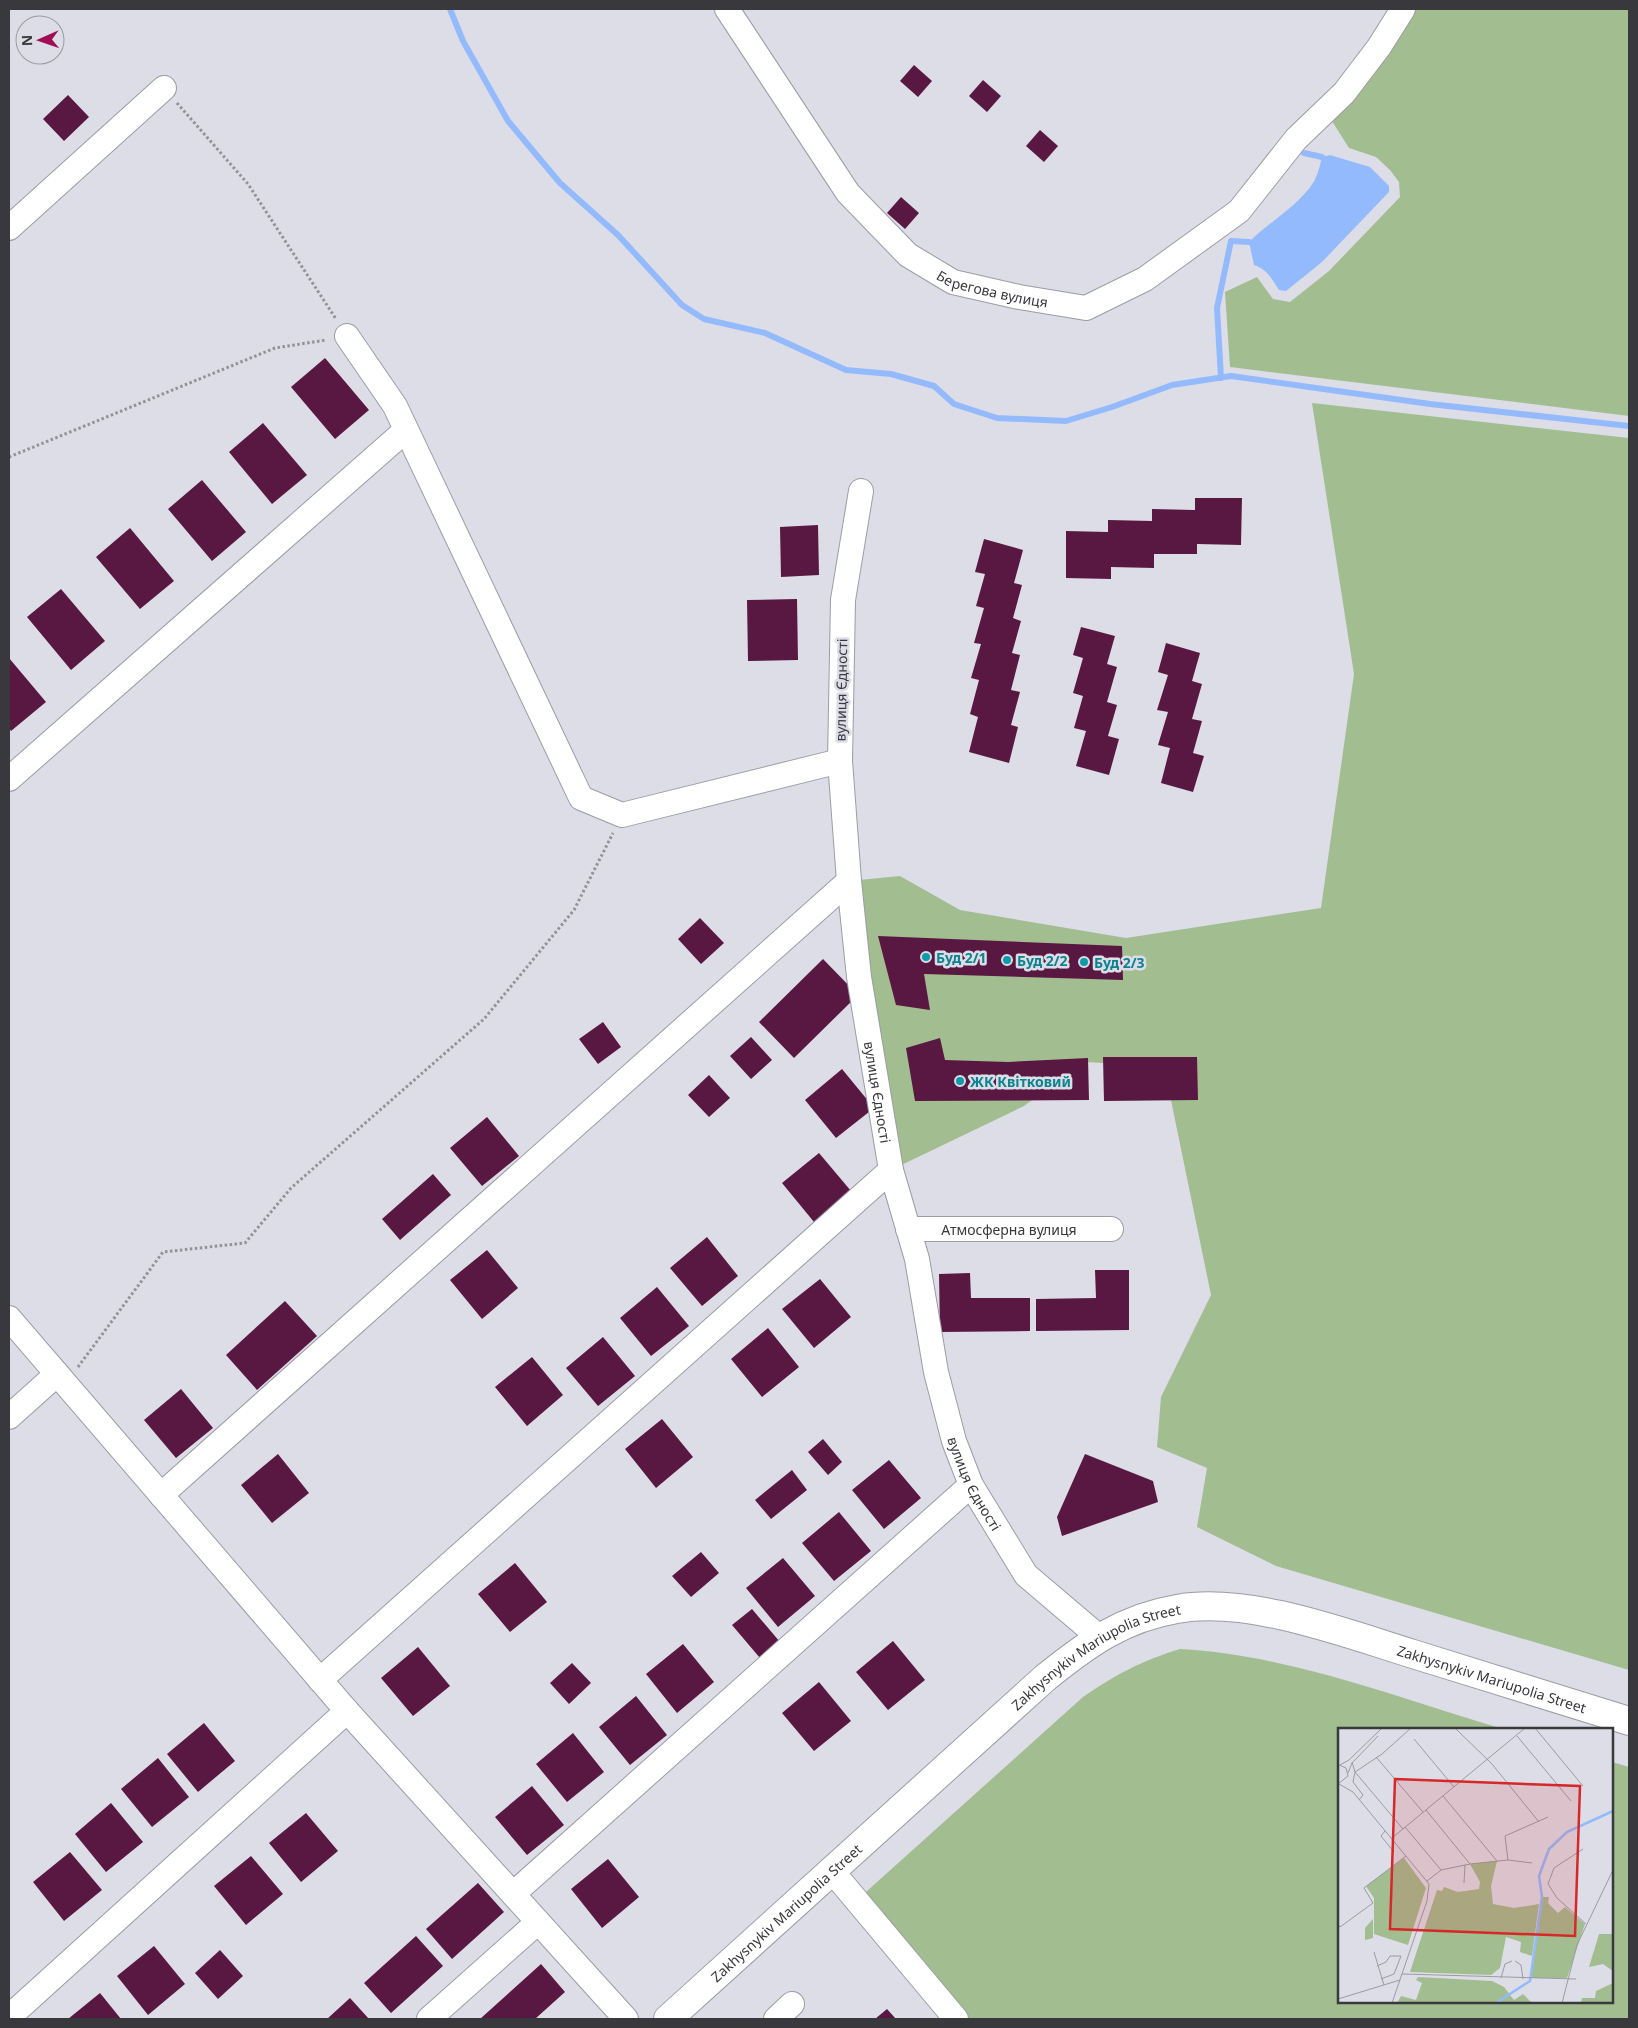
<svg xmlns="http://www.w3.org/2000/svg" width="1638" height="2028" font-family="'Noto Sans',sans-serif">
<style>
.green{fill:#a2bd90}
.water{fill:#94bafe}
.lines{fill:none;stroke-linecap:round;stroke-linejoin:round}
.stream{stroke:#94bafe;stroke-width:6}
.building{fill:#591841}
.minor-casing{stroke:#9b9ca5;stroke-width:26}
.major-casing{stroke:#9b9ca5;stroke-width:30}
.path{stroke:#929299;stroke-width:3;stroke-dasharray:2.5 2.5;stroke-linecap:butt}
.minor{stroke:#fff;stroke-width:24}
.major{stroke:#fff;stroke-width:28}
.culture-dot{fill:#0f9aa8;stroke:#dddde7;stroke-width:2}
.labels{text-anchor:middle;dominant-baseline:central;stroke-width:5;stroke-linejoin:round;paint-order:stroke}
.street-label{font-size:14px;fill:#39393d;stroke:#dddde7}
.culture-label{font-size:14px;font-weight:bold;fill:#0d838f;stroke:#dddde7;text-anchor:start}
.inset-river{fill:none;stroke:#94bafe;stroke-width:2.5}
.inset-road{fill:none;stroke:#9b9ba3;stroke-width:1}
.view{fill:#d62828;fill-opacity:0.15;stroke:#d62828;stroke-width:2.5}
.inset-edge{fill:none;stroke:#39393d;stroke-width:2.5}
</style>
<rect width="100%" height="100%" fill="#dddde7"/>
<!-- green -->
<path class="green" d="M1414,9H1629V416L1230,367L1225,292L1257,277L1273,299L1290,302L1329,271L1400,197L1399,182L1390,170L1376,157L1349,148L1330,118Z
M1312,403L1629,438V1670L1276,1566L1197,1527L1207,1468L1157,1447L1161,1397L1211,1295L1164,1066L1084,1062L1024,1106L891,1170L849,881L900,876L960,910L1126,938L1321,908L1354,674Z
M1180,1649C1290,1655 1398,1698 1503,1729H1339V2002H1612V1762L1629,1767V2019H956L857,1900L1083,1697C1117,1674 1141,1661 1180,1649Z"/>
<!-- water -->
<path class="water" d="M1330,155L1370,167L1389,186V192L1322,262L1286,291L1279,290C1272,279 1267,269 1254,265L1249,242C1269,222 1297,207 1313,183C1318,175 1320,165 1322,157Z"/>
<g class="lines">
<!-- stream -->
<path class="stream" d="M450,9L463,41L508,121L560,183L618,235L682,305L704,319L765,333L846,370L891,374L934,386L954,404L997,418L1066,421L1112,407L1172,385L1231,376L1430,404L1629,426
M1304,153L1322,157
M1221,378L1217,308L1231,241L1249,242"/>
</g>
<!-- building -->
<path class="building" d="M914,65L932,81L918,97L900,81Z
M983,80L1001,96L987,112L969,96Z
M68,95L89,117L64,141L43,119Z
M1040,130L1058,146L1044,162L1026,146Z
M901,197L919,213L905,229L887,213Z
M325,358L369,410L335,439L291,387Z
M263,423L307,475L272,504L229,452Z
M202,480L246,532L212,561L168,509Z
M1195,498H1242L1241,545L1197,544V554H1154V568L1111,567V579L1066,578V531L1108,532V520L1152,521V509L1195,510Z
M818,525L819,575L781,577L780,527Z
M130,528L174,581L140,609L96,557Z
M984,539L1023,550L1014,583L1022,585L1013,618L1021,621L1012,653L1020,655L1011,690L1020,692L1011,725L1018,727L1009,763L969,752L978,717L970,714L979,680L971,678L981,644L974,643L984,608L976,606L985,574L975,572Z
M61,589L105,641L71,670L27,617Z
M797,599L798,660L748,661L747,600Z
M1081,627L1115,636L1107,664L1117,667L1107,702L1117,705L1108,736L1119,739L1109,775L1076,766L1086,731L1074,728L1083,696L1073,693L1083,658L1073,655Z
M1166,643L1200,653L1192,681L1202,684L1192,719L1202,721L1193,753L1204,756L1193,792L1161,783L1170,748L1158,745L1168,712L1157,710L1168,675L1158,672Z
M9,658L46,702L11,731L9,728Z
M700,918L724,943L701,964L678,939Z
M878,936L1122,946L1123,980L924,974L930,1010L896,1005Z
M823,959L858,995L794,1058L759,1022Z
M603,1022L621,1047L598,1064L579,1039Z
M751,1037L772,1060L751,1079L730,1056Z
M940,1038L945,1060L1008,1062L1088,1058L1089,1100L915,1101L906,1048Z
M1103,1057H1197L1198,1100L1104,1101Z
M842,1069L874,1108L836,1138L805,1100Z
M709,1075L730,1098L709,1117L688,1095Z
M487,1117L519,1156L482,1186L450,1148Z
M819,1153L851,1191L814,1222L782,1183Z
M433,1174L451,1195L400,1240L382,1219Z
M707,1237L738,1276L702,1306L670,1268Z
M487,1250L518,1288L482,1319L450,1280Z
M1095,1270H1129V1330L1036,1331V1299L1096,1298Z
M970,1273L971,1298H1030V1331L940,1332L939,1274Z
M820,1279L851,1317L814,1348L782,1309Z
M657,1287L689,1326L651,1356L620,1318Z
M285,1301L317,1336L257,1390L226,1355Z
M768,1328L799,1367L762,1397L731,1359Z
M603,1337L635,1376L598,1406L566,1368Z
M532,1357L563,1395L527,1426L495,1387Z
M181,1389L213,1428L176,1458L144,1420Z
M662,1419L693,1457L656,1488L625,1449Z
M823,1439L842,1462L828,1475L808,1452Z
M278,1454L309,1493L272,1523L241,1485Z
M1085,1454L1153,1481L1158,1502L1062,1536L1057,1517Z
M889,1460L921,1498L884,1529L852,1490Z
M792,1470L807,1490L771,1519L755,1500Z
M839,1512L871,1551L834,1581L802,1543Z
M701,1552L719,1573L691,1597L672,1576Z
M783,1558L815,1596L778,1627L746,1588Z
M515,1563L547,1602L510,1632L478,1594Z
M752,1609L780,1642L760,1658L732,1625Z
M893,1641L925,1680L888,1710L856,1672Z
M683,1644L714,1682L677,1713L646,1674Z
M418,1647L450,1686L413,1716L381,1678Z
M572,1663L591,1683L569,1704L550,1683Z
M819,1682L851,1721L814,1751L782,1713Z
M636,1696L667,1735L630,1765L599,1727Z
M204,1723L235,1761L198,1792L167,1754Z
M573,1733L604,1772L567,1802L536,1764Z
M158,1758L189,1797L152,1827L121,1789Z
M532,1786L564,1825L527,1855L495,1817Z
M111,1803L143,1842L106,1872L75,1834Z
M306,1813L338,1851L301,1882L269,1843Z
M70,1852L102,1890L64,1921L33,1882Z
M251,1856L283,1894L246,1925L214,1886Z
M608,1859L639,1897L602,1928L571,1889Z
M478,1883L504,1912L452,1959L426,1929Z
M416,1936L443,1966L391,2013L364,1983Z
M154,1946L185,1984L148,2015L117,1976Z
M220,1950L243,1976L218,1999L195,1973Z
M541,1964L565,1992L535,2019H480Z
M100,1993L121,2019H68Z
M350,1998L369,2019H327Z
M887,2009L896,2019H875Z"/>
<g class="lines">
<defs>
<g id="minor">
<path id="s1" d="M727,9L848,193L908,255L953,282L1019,297L1086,308L1145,279L1239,211L1296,139L1344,93L1379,47L1403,9"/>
<path d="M9,228L164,88"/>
<path d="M347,336L395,406L581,798L622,815L840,761"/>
<path id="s2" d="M861,491L843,600L840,761L849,881L859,977L891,1170L917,1259L936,1372L954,1441L971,1485L1026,1575L1099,1637"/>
<path d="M9,779L406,430"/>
<path id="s3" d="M908,1229H1111"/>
<path d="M9,1318L347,1711L626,2019"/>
<path d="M9,1417L57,1374"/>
<path d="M161,1495L849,881"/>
<path d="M320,1680L891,1170"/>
<path d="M832,1871L956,2019"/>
<path d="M513,1894L971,1485"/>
<path d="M9,2017L347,1711"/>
<path d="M429,2019L538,1922"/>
<path d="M776,2019L792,2004"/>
</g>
<g id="major">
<path id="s4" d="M668,2019L1045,1678C1087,1644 1123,1618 1177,1609C1248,1596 1345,1633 1413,1654C1485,1676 1557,1699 1629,1721"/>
</g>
</defs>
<!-- minor casing -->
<use href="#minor" class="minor-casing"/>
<!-- major casing -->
<use href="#major" class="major-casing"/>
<!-- path -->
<path class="path" d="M177,103L248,184L336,319
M9,457L275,348L326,340
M78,1367L163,1252L245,1243L291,1188L484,1019L574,910L613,833"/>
<!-- minor -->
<use href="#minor" class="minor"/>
<!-- major -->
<use href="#major" class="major"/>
</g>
<!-- markers -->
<g class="culture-dot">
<circle cx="926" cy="957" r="5"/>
<circle cx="1007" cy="960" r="5"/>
<circle cx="1084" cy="962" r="5"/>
<circle cx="960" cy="1081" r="5"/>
</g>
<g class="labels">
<!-- street labels -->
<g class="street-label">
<text stroke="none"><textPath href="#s1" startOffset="399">Берегова вулиця</textPath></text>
<text transform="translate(841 690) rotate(-89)">вулиця Єдності</text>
<text stroke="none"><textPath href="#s2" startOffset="605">вулиця Єдності</textPath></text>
<text stroke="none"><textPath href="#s3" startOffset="101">Атмосферна вулиця</textPath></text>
<text stroke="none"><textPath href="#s2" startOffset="1010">вулиця Єдності</textPath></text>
<text stroke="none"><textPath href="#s4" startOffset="564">Zakhysnykiv Mariupolia Street</textPath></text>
<text stroke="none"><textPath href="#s4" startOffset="984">Zakhysnykiv Mariupolia Street</textPath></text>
<text stroke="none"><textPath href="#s4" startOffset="159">Zakhysnykiv Mariupolia Street</textPath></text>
</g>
<!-- culture labels -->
<g class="culture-label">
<text x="936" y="957">Буд 2/1</text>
<text x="1017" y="960">Буд 2/2</text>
<text x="1094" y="962">Буд 2/3</text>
<text x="970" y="1081">ЖК Квітковий</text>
</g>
</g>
<!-- overview -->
<g transform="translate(1338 1728)">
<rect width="275" height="275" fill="#dddde7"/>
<path d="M66,130L88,160L70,217L36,206V170L28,158ZM159,133L153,158L155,176L176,180L201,176L194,228L182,224L183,214L168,209L162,240L153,247L72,244L99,162L104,163L106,159L120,164L141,161L142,154L132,136ZM205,169H211L210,175L220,185L227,179L247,196L229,250H193ZM35,191V210L27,212V200ZM261,206H275V243L265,236L251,239ZM80,249L154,253L166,259L176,272L185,266L194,275H59L63,268L78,272L84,255L78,252ZM275,255V275H243L244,270H257L258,263Z" fill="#a2bd90"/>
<path class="inset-river" d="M158,275L192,253L204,169L201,148L211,121L229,104L275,83"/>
<path class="inset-road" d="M117,0L154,36L201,94M197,0L245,58M179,8L233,73M76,11L116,59M38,29L85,84M14,34L17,44L15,54L25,67L21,72M2,37L11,32L44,0M10,45L14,35L40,8M0,56L10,48L8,40L1,37M1,56L15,64L91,156L89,173L54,275M105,68L159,133M88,82L132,136M67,99L103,142M65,101L17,44L44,26L73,0M47,103L43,108L56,124M54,110L187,0M245,121L216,140L210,156L219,170L248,196M170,132L167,108L210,89M89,153L103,142L132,136L170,132L194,135M126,155L127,137M0,196L2,199L35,175L26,160L68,128M36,224L46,257M177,233L183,237L185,251M39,238L48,234L52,228H63L56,246L43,251M64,246L238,251M163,250L167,236L174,233M0,271L62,252M224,275L239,217L275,142"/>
<path class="view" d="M57,51L242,58L237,208L52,201Z"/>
<rect width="275" height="275" class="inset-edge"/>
</g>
<!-- border -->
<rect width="1638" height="2028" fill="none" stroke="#39393d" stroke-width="20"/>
<!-- north arrow -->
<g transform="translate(40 40) rotate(268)"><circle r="24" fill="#dddde7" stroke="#9b9ba3"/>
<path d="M0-4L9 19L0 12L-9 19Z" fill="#a00f56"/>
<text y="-8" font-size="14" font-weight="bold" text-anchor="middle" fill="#39393d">N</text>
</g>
</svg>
